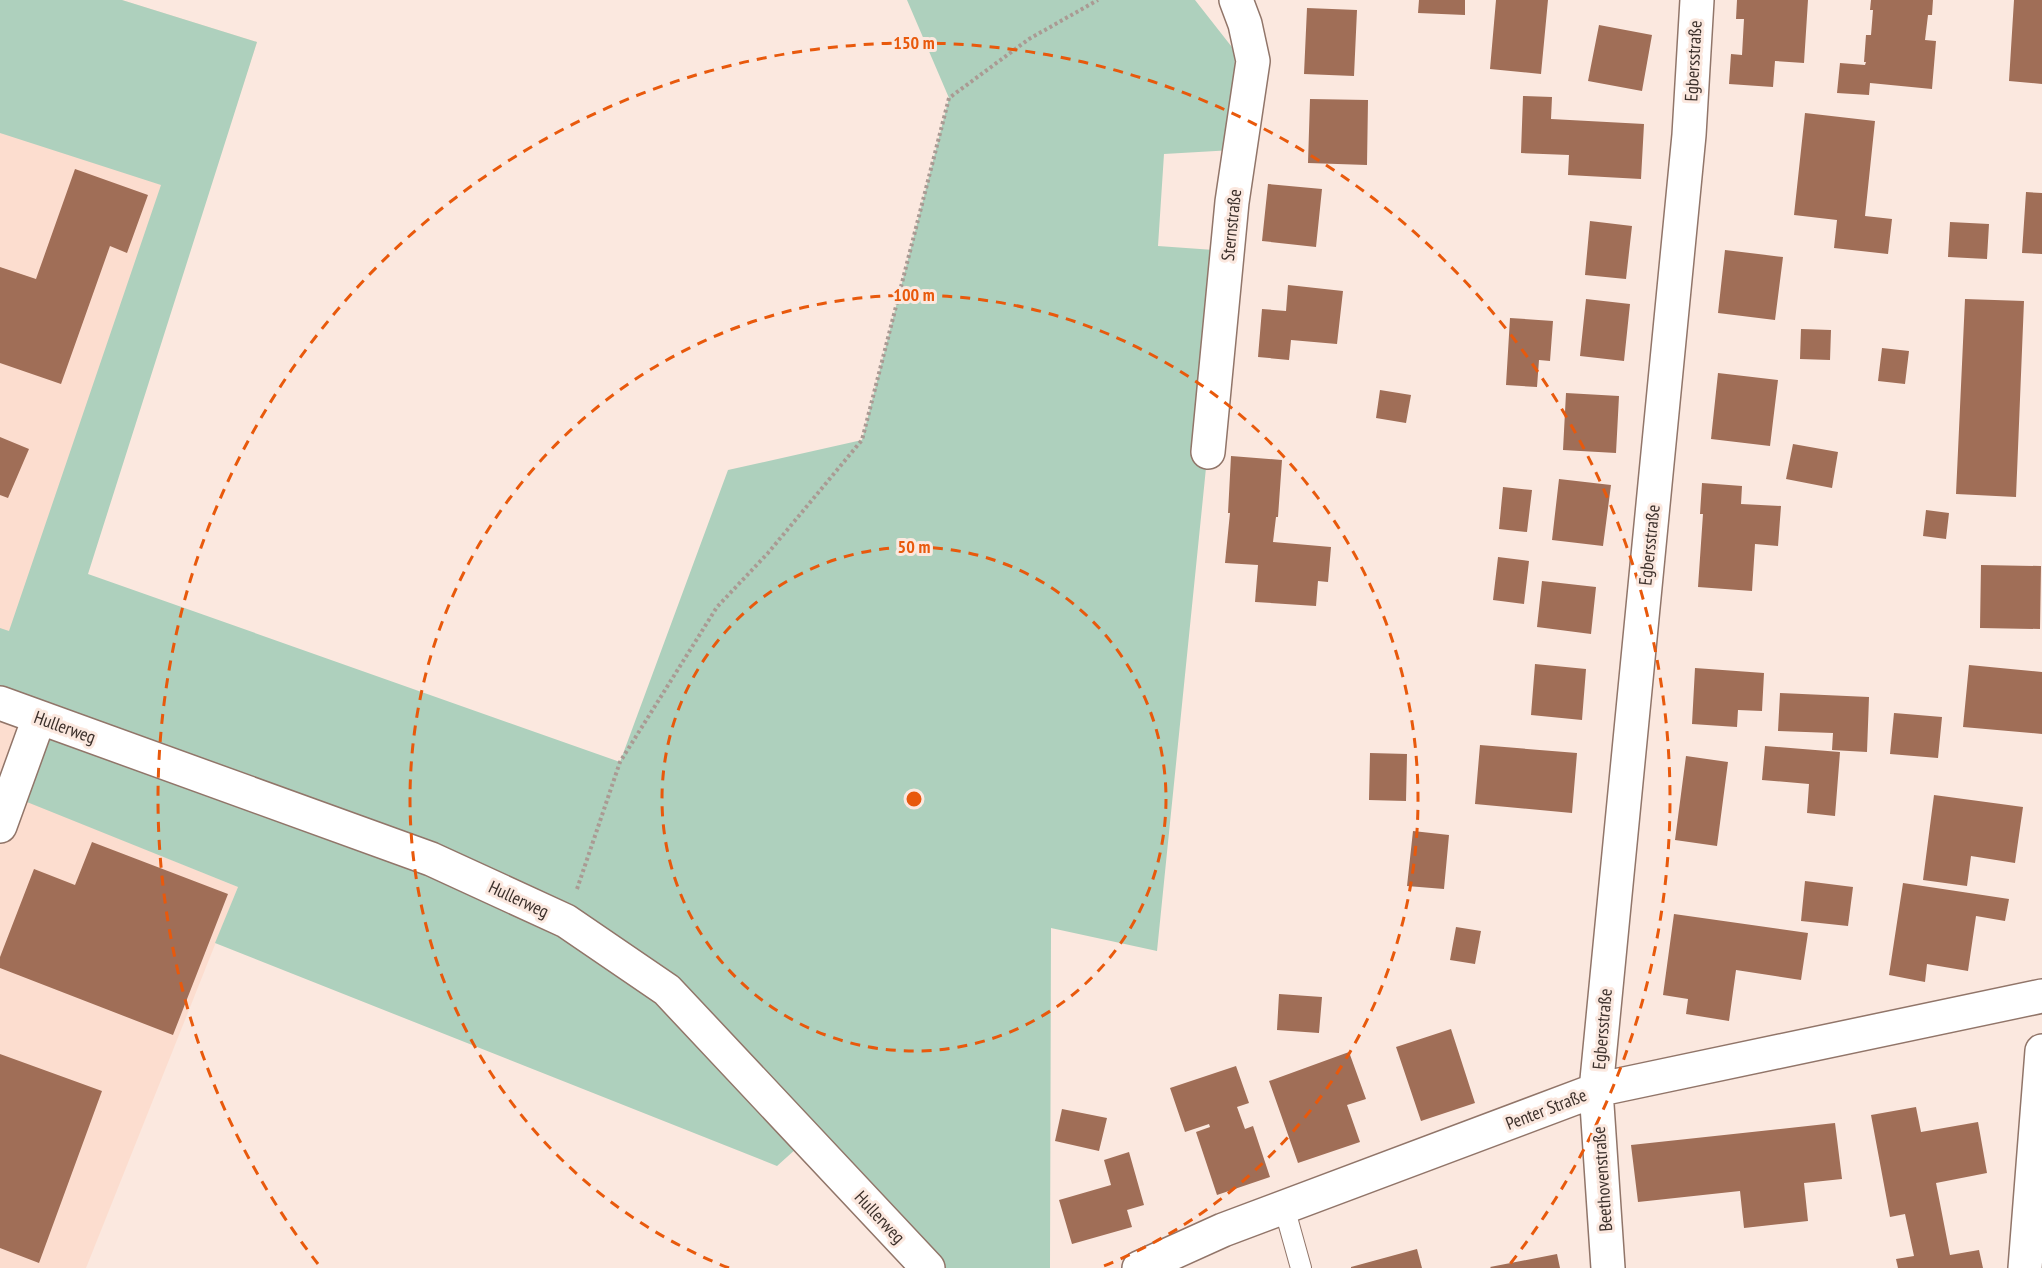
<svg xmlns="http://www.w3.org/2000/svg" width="2042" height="1268" font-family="'PT Sans Narrow',sans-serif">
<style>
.built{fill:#fcddcf}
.green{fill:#aed0bd}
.building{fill:#a06e57}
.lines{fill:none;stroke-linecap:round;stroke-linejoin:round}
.service-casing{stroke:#917569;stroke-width:22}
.minor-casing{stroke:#917569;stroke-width:36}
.path{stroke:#aa9a93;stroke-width:4;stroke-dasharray:3 3;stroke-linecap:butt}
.service{stroke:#fff;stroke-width:20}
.minor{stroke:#fff;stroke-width:33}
.ring{fill:none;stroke:#e8590c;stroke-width:3;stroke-dasharray:10 8}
.labels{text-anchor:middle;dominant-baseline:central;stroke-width:6;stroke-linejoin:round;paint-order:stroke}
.street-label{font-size:18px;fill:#3c302b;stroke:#fbe8df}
.centre{fill:#e8590c;stroke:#fbe8df;stroke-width:3}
.ring-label{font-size:18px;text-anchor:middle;font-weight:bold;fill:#e8590c;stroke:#fbe8df;stroke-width:6;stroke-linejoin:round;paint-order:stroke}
</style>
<rect width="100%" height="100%" fill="#fbe8df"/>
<!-- built -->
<path class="built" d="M0,0H122L257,42L12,795L238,887L86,1268H0Z"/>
<!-- green -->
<path class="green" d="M0,0H122L257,42L88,574L620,762L728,470L862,440L949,98L907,0H1195L1235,51L1233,150L1164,154L1158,246L1228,251L1157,951L1051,928L1050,1268H928L807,1139L777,1166L215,943L238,887L12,796L39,718L0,703V628L9,631L161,185L0,133Z"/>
<!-- building -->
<path class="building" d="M1419,0H1465V15L1418,13Z
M1496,0H1548L1541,74L1490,69Z
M1737,0H1808L1804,63L1775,61L1773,87L1729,84L1731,54L1742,55L1744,19H1736Z
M1871,0H1933L1932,15H1928L1925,40L1936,41L1932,89L1870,83L1869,95L1837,93L1840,63L1865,65L1866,62H1864L1866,35H1871L1873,10H1870Z
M2014,0H2042V84L2009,81Z
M1307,8L1357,10L1354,76L1304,74Z
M1599,25L1652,35L1642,91L1588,81Z
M1523,96L1552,97L1551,119L1644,124L1641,179L1568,175L1569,155L1521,153Z
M1310,99L1368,100L1367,165L1308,163Z
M1805,113L1875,121L1865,216L1892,219L1888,254L1834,248L1837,220L1794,215Z
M75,169L148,195L127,253L110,246L61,384L0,363V267L36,279Z
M1268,184L1322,189L1316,247L1262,241Z
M2026,192L2042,193V254L2022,253Z
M1590,221L1632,226L1626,279L1585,275Z
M1950,222L1989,224L1987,259L1948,257Z
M1725,250L1783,257L1775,320L1718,313Z
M1288,285L1343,291L1337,344L1291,340L1289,360L1258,357L1262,309L1286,311Z
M1586,299L1630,304L1624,361L1580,356Z
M1965,299L2024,301L2016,497L1956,494Z
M1510,318L1553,321L1550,361L1539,360L1537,387L1506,385Z
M1801,329L1831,330L1830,360L1800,359Z
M1882,348L1909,351L1905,384L1878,381Z
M1718,373L1778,380L1770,446L1711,439Z
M1380,390L1411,395L1406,423L1376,418Z
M1566,393L1619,396L1616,453L1563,450Z
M0,437L29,449L8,498L0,495Z
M1793,444L1838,452L1832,488L1786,479Z
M1231,456L1282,460L1278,517H1276L1273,542L1331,547L1328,582L1318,581L1316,606L1255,602L1258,565L1225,563L1230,513H1228Z
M1559,479L1611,485L1603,546L1552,540Z
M1702,483L1742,486L1741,504L1781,506L1778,546L1755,544L1752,591L1698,587L1703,514H1700Z
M1503,487L1532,490L1527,532L1499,529Z
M1926,510L1949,513L1946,539L1923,536Z
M1498,557L1529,561L1524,604L1493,600Z
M1981,565L2041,566L2040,629L1980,628Z
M1542,581L1596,587L1591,634L1537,627Z
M1535,664L1586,669L1582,720L1531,715Z
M1969,665L2042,672V734L1963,727Z
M1695,668L1764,673L1762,711L1738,710L1737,727L1692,724Z
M1780,693L1869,697L1867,752L1832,750L1833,733L1778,731Z
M1894,713L1942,717L1938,758L1890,754Z
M1480,745L1577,753L1572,813L1475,804Z
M1765,746L1840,752L1835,816L1807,813L1809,784L1762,780Z
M1370,753L1407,754L1406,801L1369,800Z
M1686,756L1728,762L1717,846L1675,840Z
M1934,795L2023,807L2015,863L1971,856L1967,886L1923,880Z
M1413,831L1449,835L1444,889L1407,886Z
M92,842L228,894L173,1035L0,968V957L34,869L75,885Z
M1805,881L1853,887L1848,926L1801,921Z
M1903,883L2009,899L2005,921L1976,916L1968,971L1927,964L1925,982L1889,975Z
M1674,914L1808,933L1801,980L1736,970L1729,1021L1686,1014L1688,999L1663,995Z
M1456,927L1481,931L1475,964L1450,960Z
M1279,994L1322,997L1319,1033L1277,1030Z
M1451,1029L1475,1103L1421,1121L1396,1047Z
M1349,1052L1366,1099L1347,1105L1360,1142L1298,1163L1269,1081Z
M0,1054L102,1091L39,1263L0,1248Z
M1236,1066L1249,1103L1237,1107L1245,1129L1253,1126L1270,1177L1217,1195L1196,1132L1210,1127L1209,1124L1185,1132L1170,1088Z
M1916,1107L1921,1132L1978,1122L1987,1173L1936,1183L1950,1255L1979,1250L1983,1268H1898L1896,1259L1914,1256L1905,1214L1890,1217L1871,1115Z
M1062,1109L1107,1118L1099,1151L1055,1141Z
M1835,1123L1842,1179L1804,1183L1808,1221L1744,1228L1740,1191L1638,1202L1631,1145Z
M1129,1152L1144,1205L1127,1210L1132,1227L1072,1244L1059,1200L1111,1185L1104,1160Z
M1417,1249L1422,1268H1351V1267Z
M1557,1254L1560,1268H1491L1490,1267Z"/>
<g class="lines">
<defs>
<path id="service" d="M1284,1207L1301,1268"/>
<path id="minor" d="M1208,452L1232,202L1253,61L1245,24L1236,0
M0,703L431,859L566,921L667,990L928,1268
M0,826L39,718
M1139,1268L1223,1230L1596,1090L2042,996
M1608,1268L1596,1090L1689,135L1697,0
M2025,1268L2042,1051"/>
</defs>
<!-- service casing -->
<use href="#service" class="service-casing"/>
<!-- minor casing -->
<use href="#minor" class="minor-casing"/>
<!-- path -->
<path class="path" d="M577,889L620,762L717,607L768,553L862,440L949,98L1029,39L1098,0"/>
<!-- service -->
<use href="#service" class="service"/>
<!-- minor -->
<use href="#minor" class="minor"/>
</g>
<!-- distance rings -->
<g class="ring">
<circle cx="914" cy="799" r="252"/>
<path d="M729 1268A504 504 0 1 1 1099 1268"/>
<path d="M318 1264A756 756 0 1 1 1510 1264"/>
</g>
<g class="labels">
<!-- street labels -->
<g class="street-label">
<text transform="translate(1693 61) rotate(-87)">Egbersstraße</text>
<text transform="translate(1231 225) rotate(-84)">Sternstraße</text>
<text transform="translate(1649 545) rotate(-84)">Egbersstraße</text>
<text transform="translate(65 727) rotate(20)">Hullerweg</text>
<text transform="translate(519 899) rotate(25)">Hullerweg</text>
<text transform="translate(1602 1029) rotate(-85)">Egbersstraße</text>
<text transform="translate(1546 1109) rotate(-21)">Penter Straße</text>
<text transform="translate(1602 1179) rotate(-94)">Beethovenstraße</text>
<text transform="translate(880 1217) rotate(47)">Hullerweg</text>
</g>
</g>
<circle cx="914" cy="799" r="9" class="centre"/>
<g class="ring-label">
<text x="914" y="49">150 m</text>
<text x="914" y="301">100 m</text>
<text x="914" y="553">50 m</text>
</g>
</svg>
